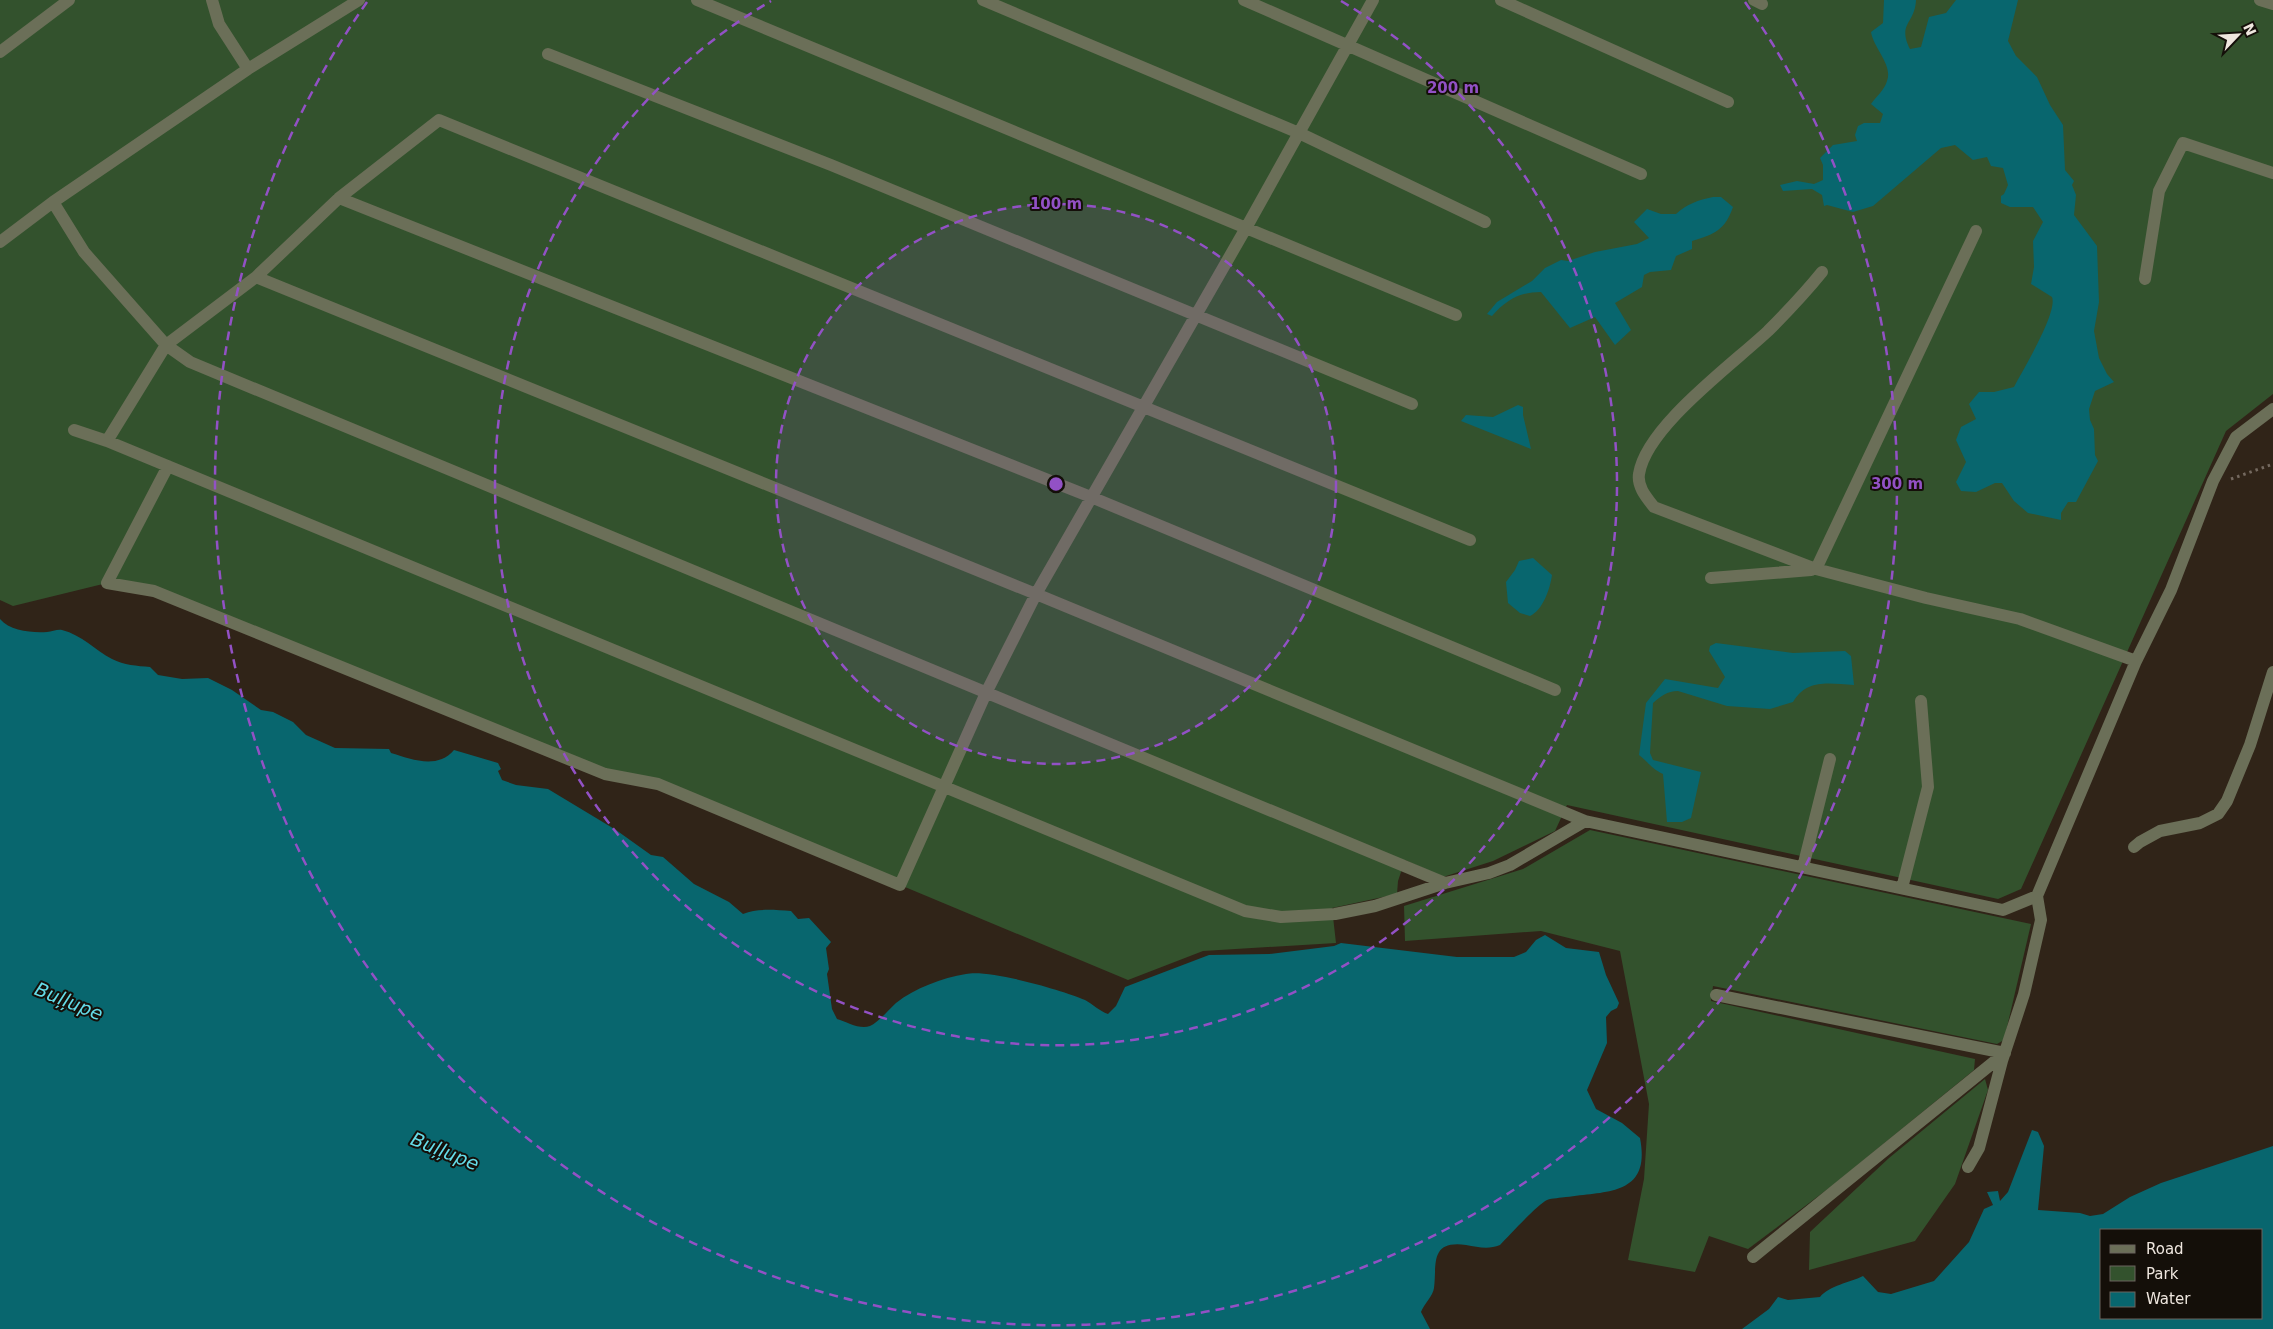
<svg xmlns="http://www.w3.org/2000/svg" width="2273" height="1329" font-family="'DejaVu Sans',sans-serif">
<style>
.green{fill:#33522d}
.water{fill:#08666e;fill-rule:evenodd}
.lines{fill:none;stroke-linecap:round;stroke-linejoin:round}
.path{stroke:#74695f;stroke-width:3;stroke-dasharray:2.5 4;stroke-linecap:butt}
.minor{stroke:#6b6f58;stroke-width:12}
.ring{fill:none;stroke:#9251c5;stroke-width:2.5;stroke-dasharray:9 6}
.labels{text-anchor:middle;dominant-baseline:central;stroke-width:4;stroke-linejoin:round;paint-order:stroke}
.water-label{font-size:19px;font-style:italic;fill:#65dce8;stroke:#140f09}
.centre{fill:#9251c5;stroke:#140f09;stroke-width:2.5}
.ring-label{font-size:15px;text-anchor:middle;font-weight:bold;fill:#9251c5;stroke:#140f09;stroke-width:4;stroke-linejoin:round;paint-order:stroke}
</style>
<rect width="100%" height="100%" fill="#302418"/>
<!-- green -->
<path class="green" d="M0,0H2273V394L2226,431L2021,889L1998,899L1567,805L1555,831L1493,861L1443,877L1405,860L1398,881L1397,894L1332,908L1336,943L1203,951L1128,980L658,784L605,774L154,591L107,583L13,606L0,600Z
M1590,830L2031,924L2004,1040L1997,1044L1713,986L1711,1001L1975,1059L1974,1070L1833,1185L1748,1249L1709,1236L1695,1272L1628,1260L1644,1179L1649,1104L1620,951L1541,931L1405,941L1404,906L1523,869Z
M1985,1079L1988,1090L1955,1184L1915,1241L1809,1270L1810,1232L1889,1158Z"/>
<!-- water -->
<path class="water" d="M1884,0H1916C1915,24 1897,23 1910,49L1921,47L1929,17L1946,13L1956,0H2018L2008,41L2016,56L2037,77L2050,105L2063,125L2065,170L2074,181L2072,185L2076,195L2074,215L2097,246L2099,302L2094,331L2099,358L2107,374L2114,382L2095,391L2089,409L2090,420L2094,429L2095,455L2098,461L2076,502H2068L2061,513V520L2028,513L2014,501L2002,483H1995L1976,492L1961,491L1956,482L1966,462L1956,440L1961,427L1976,419L1969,404L1979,392H1994L2014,387C2023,370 2058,312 2052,297L2031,284L2034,267L2033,241L2043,222L2033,207H2010L2001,203V196L2004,194L2008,185L2003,168L1991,166L1987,157L1973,160L1955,145L1941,148L1873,206L1853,212L1827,205L1824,206L1822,195L1812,189L1783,191L1780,185L1797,181L1814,184L1823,180V165L1820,158L1833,145L1857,141L1855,135L1858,126L1864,123H1880L1883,114L1871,104C1876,97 1885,89 1887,81C1893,65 1874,49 1871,32L1883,23Z
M1713,197H1721L1733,207C1725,230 1715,234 1692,241V249L1676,256L1671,270L1650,272L1644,275L1642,287L1615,303L1631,330L1615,345L1595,317L1570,328L1541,292C1520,292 1506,300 1492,316L1487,314L1497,302L1532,281L1545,268L1561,260L1568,261L1595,252L1637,244L1649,238L1634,222L1647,209L1661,214H1676C1687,204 1698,200 1713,197Z
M1518,405L1523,407V415L1531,449L1461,421L1466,415L1493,417Z
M1533,558L1552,575C1550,589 1543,610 1530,616L1520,613L1508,603L1506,582L1515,570L1519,561Z
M0,619C10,631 32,633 47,632C52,632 57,629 62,630C82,635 95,650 112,659C124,665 137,666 150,667L158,675L182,679L208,678L232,690L261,710L273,712L293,722L306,735L335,748L389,749L391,753C411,759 437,770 454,750L498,763L501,769L498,771L502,780L516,785L548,789L616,830L651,855L663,857L694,884L729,902L743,914C758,908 774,910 791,911L798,919L809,918L831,942L826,948L829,969L827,974L832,1009L837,1019C847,1022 860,1030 870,1026C879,1022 888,1010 896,1003C915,988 942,978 966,974C989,969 1062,990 1085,1000C1093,1004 1099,1011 1108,1014L1116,1006L1125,987L1209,955L1269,954L1334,946L1341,943L1457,957H1514L1526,952L1536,940L1545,935L1566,948L1599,952L1606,975L1619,1003L1617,1008L1611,1011L1606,1017L1607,1043L1587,1090L1596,1109L1622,1123L1640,1138C1651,1195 1608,1191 1566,1197C1561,1198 1552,1198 1547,1200C1538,1204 1509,1236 1500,1245C1488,1250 1478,1247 1466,1245C1429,1240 1437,1265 1434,1288C1433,1296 1424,1304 1421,1312L1430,1329H0Z
M1716,643L1793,653L1845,651L1851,656L1854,685C1829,684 1808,678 1793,702L1770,709L1727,706L1678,691C1667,691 1661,696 1653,703L1650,753L1653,760L1701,772L1691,818L1682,822H1667L1663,774C1652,769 1648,762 1639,755L1646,703L1665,679L1718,688L1725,677L1709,651L1710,646Z
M2032,1130L2038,1132L2044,1146L2038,1210L2080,1213L2090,1216L2103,1214L2130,1197L2161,1183L2273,1146V1329H1742L1769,1309L1778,1297L1788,1300L1820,1297C1830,1285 1849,1283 1863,1276L1878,1292L1891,1294L1934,1281L1969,1242L1984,1209L1993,1205L1987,1192L1998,1191L2000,1201L2008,1192ZM2102,1230H2262V1318H2102Z"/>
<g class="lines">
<!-- path -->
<path class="path" d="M2231,479L2273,464"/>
<!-- minor -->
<path class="minor" d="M212,0L219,24L248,69
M697,0L1456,315
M983,0L1299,133L1485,222
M1244,0L1641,174
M1501,0L1728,102
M1754,0L1762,4
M2260,0L2273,4
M0,52L69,0
M548,54L831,165L1412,404
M339,198L1091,497L1555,690
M53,202L84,252L166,345L190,362L1445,883
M1976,231L1816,569L1926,598L2020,619L2136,661L2171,590L2213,481L2236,437L2273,409
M0,242L53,202L248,69L359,0
M256,277L1036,594L1585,821L2003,910L2037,896
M2145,279L2159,191L2183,143L2273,173
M74,430L107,441L1245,911L1281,917L1335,914L1375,906L1445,883L1489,873L1510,865L1585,821
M107,441L166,345L256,277L339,198L439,120L1470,540
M168,466L107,583L154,591L605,774L658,784L900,885L986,693L1036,594L1246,228L1373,0
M1816,569L1654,507C1647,498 1637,487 1639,474C1646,427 1733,364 1768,331C1787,312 1805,293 1822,272
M1711,578L1811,570
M2134,847L2140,842L2160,831L2200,823L2218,814L2227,801L2250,745L2273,672
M1803,867L1830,759
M1902,888L1928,787L1921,701
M1716,995L2005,1053
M1968,1167L1979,1148L2002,1061L2024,994L2041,920L2037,896L2136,661
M1753,1257L2005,1053"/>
</g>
<!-- distance rings -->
<circle cx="1056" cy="484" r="280" fill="#9251c5" fill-opacity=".12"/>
<g class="ring">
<circle cx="1056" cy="484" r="280"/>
<path d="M1341 1A561 561 0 1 1 771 1"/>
<path d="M1745 2A841 841 0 1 1 367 2"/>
</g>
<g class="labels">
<!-- water labels -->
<g class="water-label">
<text transform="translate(69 1001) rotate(22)">Buļļupe</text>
<text transform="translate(445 1151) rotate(22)">Buļļupe</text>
</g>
</g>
<circle cx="1056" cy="484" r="8" class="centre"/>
<g class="ring-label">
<text x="1453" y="93">200 m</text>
<text x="1056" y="209">100 m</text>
<text x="1897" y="489">300 m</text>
</g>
<!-- legend -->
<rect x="2100" y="1229" width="162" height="90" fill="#140f09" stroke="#6b655e"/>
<rect x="2110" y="1245" width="25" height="8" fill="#6b6f58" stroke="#6b655e"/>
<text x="2146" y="1254" font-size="15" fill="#eee6de">Road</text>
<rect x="2110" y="1266" width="25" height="15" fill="#33522d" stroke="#6b655e"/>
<text x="2146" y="1279" font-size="15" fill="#eee6de">Park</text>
<rect x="2110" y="1292" width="25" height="15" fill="#08666e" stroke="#6b655e"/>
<text x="2146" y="1304" font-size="15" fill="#eee6de">Water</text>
<!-- north arrow -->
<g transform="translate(2238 35) rotate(65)" stroke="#140f09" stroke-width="4" paint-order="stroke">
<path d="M0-4L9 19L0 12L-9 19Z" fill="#eee6de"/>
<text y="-8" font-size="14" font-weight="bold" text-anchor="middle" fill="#eee6de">N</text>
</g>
</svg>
